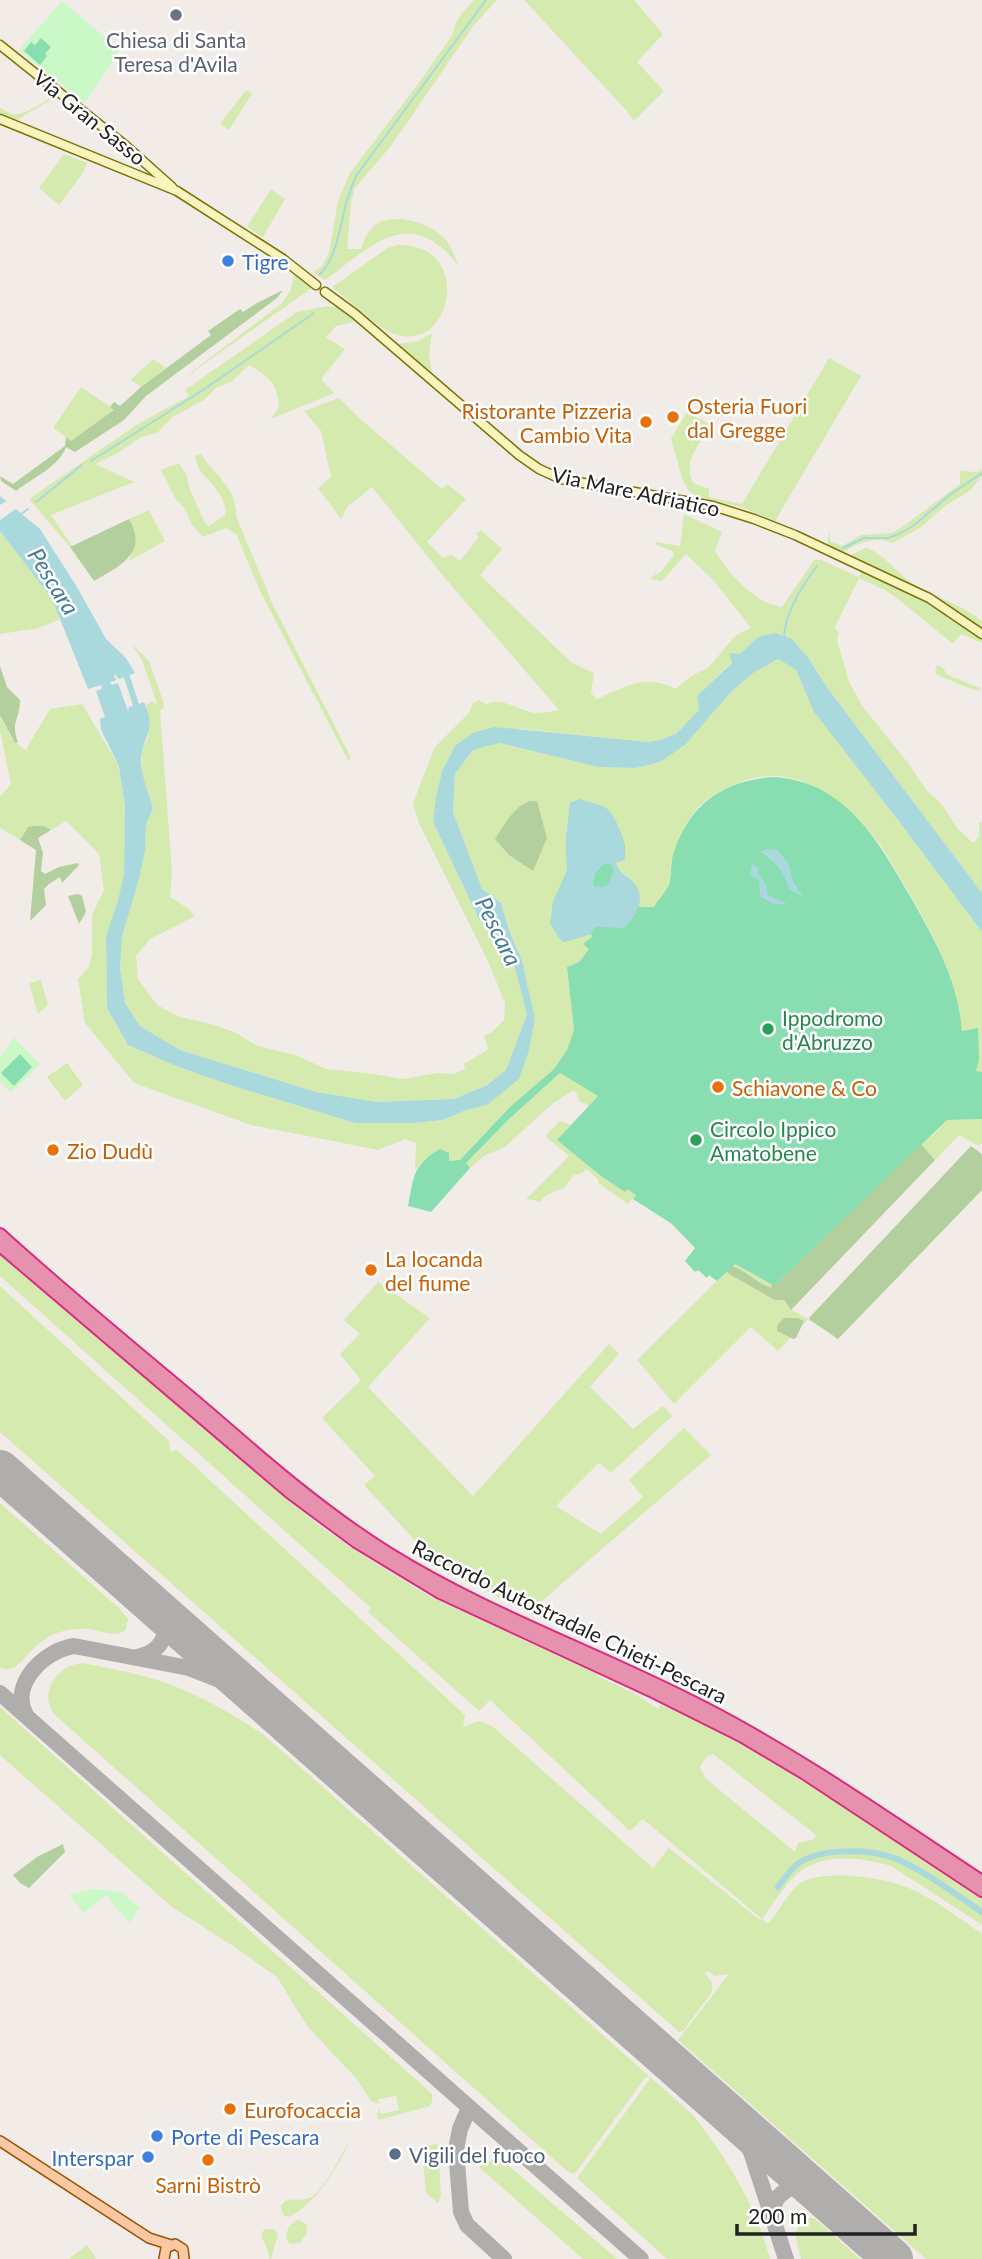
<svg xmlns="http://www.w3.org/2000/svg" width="982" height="2259" font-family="Lato,sans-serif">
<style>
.grass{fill:#d4eaaf;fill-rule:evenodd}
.forest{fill:#b3cf9d}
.park{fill:#caf9c7}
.pitch{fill:#88deb0}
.water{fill:#a9d9dd;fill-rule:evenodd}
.pier{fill:#f1ece8}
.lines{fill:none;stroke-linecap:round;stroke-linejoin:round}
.stream{stroke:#a9d9dd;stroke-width:2}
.canal{stroke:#a9d9dd;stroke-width:6}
.river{stroke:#a9d9dd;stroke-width:10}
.taxiway{stroke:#b0aeac;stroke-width:16}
.runway{stroke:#b0aeac;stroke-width:40}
.secondary-casing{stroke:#797407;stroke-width:11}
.primary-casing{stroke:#9b5203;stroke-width:12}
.motorway-casing{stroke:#d92b80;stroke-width:14}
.secondary{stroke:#f9f3be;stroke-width:8}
.primary{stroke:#fac8a3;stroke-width:9}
.motorway{stroke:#e692ae;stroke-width:10}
.worship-dot{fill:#6b7280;stroke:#fff;stroke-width:2.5}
.shop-dot{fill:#3f7fe0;stroke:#fff;stroke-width:2.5}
.food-dot{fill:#e8710a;stroke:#fff;stroke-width:2.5}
.leisure-dot{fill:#2e9e5b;stroke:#fff;stroke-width:2.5}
.service-dot{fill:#5c6f8a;stroke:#fff;stroke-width:2.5}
.labels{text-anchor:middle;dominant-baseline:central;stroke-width:5;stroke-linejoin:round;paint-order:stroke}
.worship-label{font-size:21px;fill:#5b616d;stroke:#fff}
.street-label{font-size:21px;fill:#212121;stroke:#fff}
.shop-label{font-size:21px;fill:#366cbe;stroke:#fff;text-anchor:start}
.food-label{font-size:21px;fill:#c56008;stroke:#fff;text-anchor:start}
.leisure-label{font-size:21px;fill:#27864d;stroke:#fff;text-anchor:start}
.service-label{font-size:21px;fill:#4e5e75;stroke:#fff;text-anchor:start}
.water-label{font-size:23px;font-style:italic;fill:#457a98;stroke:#fff}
</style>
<rect width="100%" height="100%" fill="#f1ece8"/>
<!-- grass -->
<path class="grass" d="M474,0H497L474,25L391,146L355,188L351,202L347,249H361C364,242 366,234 371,229C388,209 431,222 446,240C451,247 455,256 458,265C409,203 372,246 325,280L314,272L321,267L329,253L338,201L350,173L418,84L453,34C455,19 464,10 474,0Z
M524,0H634L663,34L637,62L664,91L634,121L626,110Z
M246,90L252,94L229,130L220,124Z
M56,95L57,96L15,121L0,115V108C1,108 10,113 11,114C23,117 45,101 56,95Z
M64,154L87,163L83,173L59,205L39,188Z
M271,189L285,199L263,237L247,227Z
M397,245C474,243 453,351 397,335C381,331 347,299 332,287L388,248Z
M294,275L313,287L177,383L281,304L291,290Z
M328,306L341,308L358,321L336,326L326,337L345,349L321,379L334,393L271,419L279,407C278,384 268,375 249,365L231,382L216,388L204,400L174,416L157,433L141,437L118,453L95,464L134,482L51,515L72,546L70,547L29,499L136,425L189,396L185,390L297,312Z
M432,333L429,355L432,373L398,344L418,341Z
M829,358L861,376L775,521L741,507L696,496L688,490L683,481L671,439L687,412L711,425C700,444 682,461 693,483L709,489V497L742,504Z
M153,359L166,368L141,387L131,380Z
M81,387L115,410L71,441L53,428Z
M339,398L357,416L442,489L447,484L466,499L427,542L443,558L451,555L460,561L479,537L476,534L481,530L502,549L480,575L572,663L594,673L591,693L597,699C626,687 645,673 676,689L691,676L709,667L735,636L751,628L714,581L686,554L662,581L651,579L656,571L655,576L661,572L674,555L672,551L655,544L656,542L680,546L684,514L722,532L715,551C728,573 755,604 782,607L814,560H821L859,577L866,564L851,555L866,548C884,553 897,574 914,584C936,598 962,604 982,621V643L961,634L953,644L898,599L885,590L859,578L835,627L839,634L837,640L849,682L863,707L908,763L927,791L942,805L958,829L973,843L979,837V822H982V893L826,686L809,659L758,637L697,696L699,710L677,733L663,739L649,742L521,729L455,746L442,771L436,797L433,822L479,919L514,965L527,1014L506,1070L487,1085L454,1099L377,1102L316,1092L180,1050L140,1026L125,1003L120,968L122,937L139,879L145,851L146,824L153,808L142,773V752L148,737V711L146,705L153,701L154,704L157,703L142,660L131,643L149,661L163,701L164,708L160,710L172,873L170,897L189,909L195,916L150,939L136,956L138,979L157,1005L180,1017L211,1024L237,1033L255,1045L298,1056L326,1069L374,1074L403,1079L438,1073L454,1074L465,1069L464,1064L487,1050L488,1048L484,1036L492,1032L504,1020L505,1003L487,959L418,821L413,803L435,747L469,713L473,703L479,700L486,704C504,697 519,711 536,713C543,713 552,711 559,710L444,577L372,487L348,506L341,519L318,488L331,477L321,431L304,411Z
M201,454C215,477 236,485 236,516L273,605L350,756L349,762L261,593L236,534L226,528L203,537L192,525L185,509L175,498L161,470L179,463L187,476L189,488L205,523L209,526L225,515C228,499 211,483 201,472C198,468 196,461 195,456Z
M982,469V476L971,490L945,506L921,527L893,543C876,536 858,542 844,552L827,544L830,530V541L842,546L861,535L892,533L905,525L960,484V471L977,472Z
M149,510L165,541L129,561C135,547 137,533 129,519Z
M0,531L52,599L60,619L39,628L0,634Z
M778,659L796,670L814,712L901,824L982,932V1072H976L977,1028L962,1031C956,964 918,909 885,852C876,838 865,828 853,816C818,782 780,763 731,786C719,791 705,799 696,810C684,825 675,845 671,863C670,870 671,878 668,885C666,893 658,900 654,907H639L631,880L616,867L624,844L618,826L609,811L597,803H571C568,815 566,828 566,841C566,850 568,859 568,869C566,889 541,909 554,930C557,935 558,940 565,940C575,941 581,935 591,934L593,938L584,944L590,948L579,962L567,967L574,1031L567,1050L554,1069L510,1107L460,1160L455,1162L425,1158L415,1170L416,1143L405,1139L378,1150L251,1125L134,1083L85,1023L78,979L89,967L92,955V915L104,890L99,854L66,821L51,830L44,826L28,827L20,840L0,828V797L11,784L0,731V715L12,739L26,751L29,744L50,709L82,704L119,766L125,807L124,874L119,901L106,936L107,1008L128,1045L176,1066L233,1086L355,1123H415L443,1120L466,1110L487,1105L529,1050L535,1019L522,960L510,933L501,903L482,889L453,812L455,774L473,750L500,743L598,767L635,768L686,744L729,694L753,673ZM536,801L547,838L532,870Z
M937,665L942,667L948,675L980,688L981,691L971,689L938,675L935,672Z
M41,980L48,1005L38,1014L29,983Z
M67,1063L83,1085L65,1101L47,1077Z
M560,1073L598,1096L589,1106L579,1101L577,1094L573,1090L552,1104L505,1147L484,1156L470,1168L465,1164L507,1121Z
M982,1119V1144L977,1145L959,1135L935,1160L921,1144L936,1132L947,1120Z
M560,1121L571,1125L558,1140L601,1176L625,1191L627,1189L636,1195L628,1204L598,1183L599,1180L586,1169L582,1173L574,1175L564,1188L549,1194L539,1202L535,1200L526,1199L569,1156L545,1136Z
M0,1254L321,1527L367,1558L431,1597L595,1673L601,1678L634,1693L658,1709L661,1704C775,1757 879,1828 982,1899V1925L891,1866C862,1857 820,1852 796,1875C783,1887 773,1904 762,1919L768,1924C778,1912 786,1896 798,1885C819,1867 890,1878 913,1890C938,1901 960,1919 982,1934V2259H926L678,2040L729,1974L715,1976L707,1971L705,1973L712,1983V1992L683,2031L679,2032L0,1432V1286L169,1441L170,1452L177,1450L465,1715L463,1727L479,1721L492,1726L653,1868L669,1848L760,1920L762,1919L643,1819L630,1831L490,1700L479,1711L368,1612L371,1608L0,1276ZM713,1754L816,1835V1836L812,1840L798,1843L795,1852L705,1778L700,1767L706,1757Z
M734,1264L771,1284L791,1310L808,1319L778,1351L751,1327L674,1404L637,1360Z
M378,1282L430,1318L368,1387L473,1496L609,1344L619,1354L590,1387L633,1429L663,1406L672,1416L611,1473L599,1463L556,1506L601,1534L643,1497L629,1480L684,1428L711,1455L529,1612L427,1562L429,1556L364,1485L375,1476L322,1418L361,1380L340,1354L360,1334L344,1320Z
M0,1503L120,1609L128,1619L126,1630C114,1638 103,1631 89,1629C79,1628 67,1629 57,1633C49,1636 40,1642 34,1648C24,1657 16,1675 0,1667Z
M82,1663C107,1668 133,1672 157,1680C195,1692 231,1713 264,1735L693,2115C727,2159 756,2205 770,2259H667L577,2178L650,2079L649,2076L645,2078L576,2172L573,2174L567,2171L55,1715C37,1693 58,1665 82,1663Z
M0,1707L432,2094V2101L430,2106L378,2120L377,2114L379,2109L381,2114L399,2110L396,2096L378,2099L379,2104L371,2101L356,2078L307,2026L277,1977L230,1944L172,1907L0,1755Z
M349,2142C340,2165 313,2207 289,2217L283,2215L281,2206C289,2193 303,2206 315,2194C329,2181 339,2158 349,2142Z
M438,2144L441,2196L438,2203L426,2193L422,2150L425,2146Z
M493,2159L504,2162L617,2259H583L479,2167Z
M807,2218H814L860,2259H801C797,2243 790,2228 807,2218Z
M299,2220L306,2224L307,2233L300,2243L291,2244L287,2241C285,2232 289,2222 299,2220Z
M266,2229H274L278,2234L271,2259H269C270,2248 261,2243 262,2232Z
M87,2245L96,2257L94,2259H69Z"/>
<!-- forest -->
<path class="forest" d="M283,290L277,298L146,396L124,420L75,452L66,447C60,466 31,479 16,491L1,481L0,476L13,484L65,446L66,437L71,441L114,410L110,407L114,402L120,406L141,387L211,335L208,331L240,309L243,312L257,303Z
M129,519C149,554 119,566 94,581L70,547Z
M0,666L7,687L20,700C20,720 10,721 18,742L15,743L0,715Z
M530,801H537L547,838L533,871L509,855L495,839C505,824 513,807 530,801Z
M33,826H44L51,830L38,838L43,853L41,871L45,874L59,867L78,863L79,865L62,883L60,877L49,884L44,889L46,905L30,921L36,850L20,840L28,827Z
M78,894L82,896L86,912L79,924L68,896Z
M921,1144L935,1160L791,1310L784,1300H775L729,1274L727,1271L732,1266C747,1271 757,1284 772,1288L771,1284H776Z
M971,1146L982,1154V1190L838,1339L810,1320L809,1318Z
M784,1318H797L804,1321L796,1338L793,1339L777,1331V1326Z
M63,1844L65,1852L29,1888L20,1883L13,1875L37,1857Z"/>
<!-- park -->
<path class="park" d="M62,1L120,50L85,103L19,50Z
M14,1037L40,1065L12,1091H9L0,1081V1057Z
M92,1889L122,1892L139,1908L129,1923L106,1895L84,1913L69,1895Z"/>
<!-- pitch -->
<path class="pitch" d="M41,38L51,47L45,54L47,56L40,65L24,51L31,42L35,45Z
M771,777C843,779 878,840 910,896C935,940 958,980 962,1031L978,1028L979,1059L976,1071L982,1072V1119L947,1120L776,1284H771L735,1264L717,1281L709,1275L707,1278L698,1270L695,1272L685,1261L695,1248L672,1224L633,1199L636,1195L627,1189L625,1192L601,1176L557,1140L598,1096L560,1073L507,1121L466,1163L470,1168L431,1212L408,1206C414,1177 412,1165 440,1149L449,1153V1161L460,1160L510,1107L554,1069L567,1050L574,1030L567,967L579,962L589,949L583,944L592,937L591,934L564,942L559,938L550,923L553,902L567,871L566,839L570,803C586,797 592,805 606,808C616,823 629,840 624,860L617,862V867C629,884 640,881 639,907H654C658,900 666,892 669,884C672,874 670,862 674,852C690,804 722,782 771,777Z
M20,1054L32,1067L14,1086L1,1073Z"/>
<!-- water -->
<path class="water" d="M0,496L40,529L77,587L106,639L126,658L135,673L119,679L115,674L114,677L117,680L88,689L52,599L0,531Z
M775,633L792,639L809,659L826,686L982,893V932L901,824L814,712L796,670L778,659L753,673L729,694L686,744L660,762L635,768L598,767L500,743L473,750L455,774L453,812L482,889L501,903L510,933L522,960L535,1019L529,1050L519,1079L487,1105L466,1110L443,1120L415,1123H355L233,1086L176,1066L128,1045L107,1008L106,936L118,901L124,874L125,807L119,766L101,730L100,719L105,717L96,691L106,687L114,707L108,686L118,683L128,711L129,707L144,702C155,727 148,728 142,752C138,770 148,790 153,808L146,824L145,851L139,879L122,937L120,968L125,1003L140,1026L180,1050L316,1092L377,1102L454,1099L487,1085L506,1070L527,1014L514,965L479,919L433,822L436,797L442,771L455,746L473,733L494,727L649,742L663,739L677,733L699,710L697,696L732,663L729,653L740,654L758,637Z
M580,799C589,803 599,803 606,808C617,816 628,847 624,860L617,862V867C621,874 628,876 633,882C648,898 636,916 624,928L596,927L591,934L564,942L559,938L550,923L553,902L567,871L566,839L570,803ZM604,864H610L614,870L608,885L604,887H595L593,883L596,872Z
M766,849L778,850L789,865L793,882L803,896L789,890C785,872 775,862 760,852Z
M752,864L759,868L758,874L766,885L768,895L787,904H773L760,896L759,880L750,875Z"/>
<!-- pier -->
<path class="pier" d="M10,499L20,506L0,520V505Z"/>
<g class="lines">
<!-- stream -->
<path class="stream" d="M319,275C335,262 340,228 345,208C347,197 352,187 356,176L486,0
M91,461L203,390L314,313
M36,502L82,465
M21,514L28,509
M843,548L864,538H888L899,534L913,526L951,494L982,473
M784,637C785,612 802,586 817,566"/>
<!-- canal -->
<path class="canal" d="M125,671L138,711
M778,1887C784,1879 791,1868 799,1863C822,1847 874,1849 899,1860C928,1873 955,1894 982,1912"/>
<!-- river -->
<path class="river" d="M102,673L119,720"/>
<!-- taxiway -->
<path class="taxiway" d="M137,1657C162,1652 173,1632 158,1610
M0,1693L641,2259
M26,1715C9,1684 45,1650 74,1646L189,1668L230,1684L275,1713
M469,2108L460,2129L456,2150L461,2212L467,2225L504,2259
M725,2111L736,2124L751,2152L786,2259
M772,2217C772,2193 792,2182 814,2189"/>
<!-- runway -->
<path class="runway" d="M0,1470L893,2259"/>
<defs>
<path id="secondary" d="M0,45L125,145L172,187
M0,119L177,191L283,259L316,285
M325,292L355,314L519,455L539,469L561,479L713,506L754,519L795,535L929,598L982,634"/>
<path id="primary" d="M0,2141L149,2238L171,2245
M164,2259L166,2248L175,2244L183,2249L184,2259"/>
<path id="motorway" d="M0,1234C65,1293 132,1348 199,1404C260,1457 321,1511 390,1554C490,1616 602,1654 705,1708C802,1758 891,1821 982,1881
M0,1246L290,1493L356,1542L440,1593L655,1693L741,1736L805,1774L982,1891"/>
</defs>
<!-- secondary casing -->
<use href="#secondary" class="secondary-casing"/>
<!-- primary casing -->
<use href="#primary" class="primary-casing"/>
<!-- motorway casing -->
<use href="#motorway" class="motorway-casing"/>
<!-- secondary -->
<use href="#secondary" class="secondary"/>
<!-- primary -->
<use href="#primary" class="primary"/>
<!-- motorway -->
<use href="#motorway" class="motorway"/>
</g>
<!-- markers -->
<circle class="worship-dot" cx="176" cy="15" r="7"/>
<g class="shop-dot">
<circle cx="228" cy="261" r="7"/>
<circle cx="157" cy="2136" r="7"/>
<circle cx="148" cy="2157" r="7"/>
</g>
<g class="food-dot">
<circle cx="673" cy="417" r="7"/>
<circle cx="646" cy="422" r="7"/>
<circle cx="718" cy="1087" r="7"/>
<circle cx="53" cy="1150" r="7"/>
<circle cx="371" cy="1270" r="7"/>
<circle cx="230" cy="2109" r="7"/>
<circle cx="208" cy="2160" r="7"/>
</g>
<g class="leisure-dot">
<circle cx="768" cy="1029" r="7"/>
<circle cx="696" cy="1140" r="7"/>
</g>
<circle class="service-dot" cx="395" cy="2154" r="7"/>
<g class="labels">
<!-- worship labels -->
<g class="worship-label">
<text x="176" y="39">Chiesa di Santa<tspan x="176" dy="24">Teresa d'Avila</tspan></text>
</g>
<!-- street labels -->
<g class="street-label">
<text transform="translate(90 117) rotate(39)">Via Gran Sasso</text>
<text transform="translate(636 491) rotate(12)">Via Mare Adriatico</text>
<text transform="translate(570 1621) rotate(26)">Raccordo Autostradale Chieti-Pescara</text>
</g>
<!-- shop labels -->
<g class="shop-label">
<text x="242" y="261">Tigre</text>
<text x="171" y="2136">Porte di Pescara</text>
<text x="134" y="2157" text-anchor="end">Interspar</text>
</g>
<!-- food labels -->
<g class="food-label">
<text x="687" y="405">Osteria Fuori<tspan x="687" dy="24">dal Gregge</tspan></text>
<text x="632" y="410" text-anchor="end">Ristorante Pizzeria<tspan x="632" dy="24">Cambio Vita</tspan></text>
<text x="732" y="1087">Schiavone &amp; Co</text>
<text x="67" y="1150">Zio Dudù</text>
<text x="385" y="1258">La locanda<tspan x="385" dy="24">del fiume</tspan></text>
<text x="244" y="2109">Eurofocaccia</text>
<text x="208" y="2184" text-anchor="middle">Sarni Bistrò</text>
</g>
<!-- leisure labels -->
<g class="leisure-label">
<text x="782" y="1017">Ippodromo<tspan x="782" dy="24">d'Abruzzo</tspan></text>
<text x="710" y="1128">Circolo Ippico<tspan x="710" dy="24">Amatobene</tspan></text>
</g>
<!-- service labels -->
<g class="service-label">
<text x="409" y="2154">Vigili del fuoco</text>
</g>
<!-- water labels -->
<g class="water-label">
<text transform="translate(54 581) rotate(58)">Pescara</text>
<text transform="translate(499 931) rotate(63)">Pescara</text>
</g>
</g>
<!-- scale -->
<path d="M737 2224v10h178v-10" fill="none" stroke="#212121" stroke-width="3.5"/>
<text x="748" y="2224" font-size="21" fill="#212121" stroke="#ffffff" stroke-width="5" paint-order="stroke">200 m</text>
</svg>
